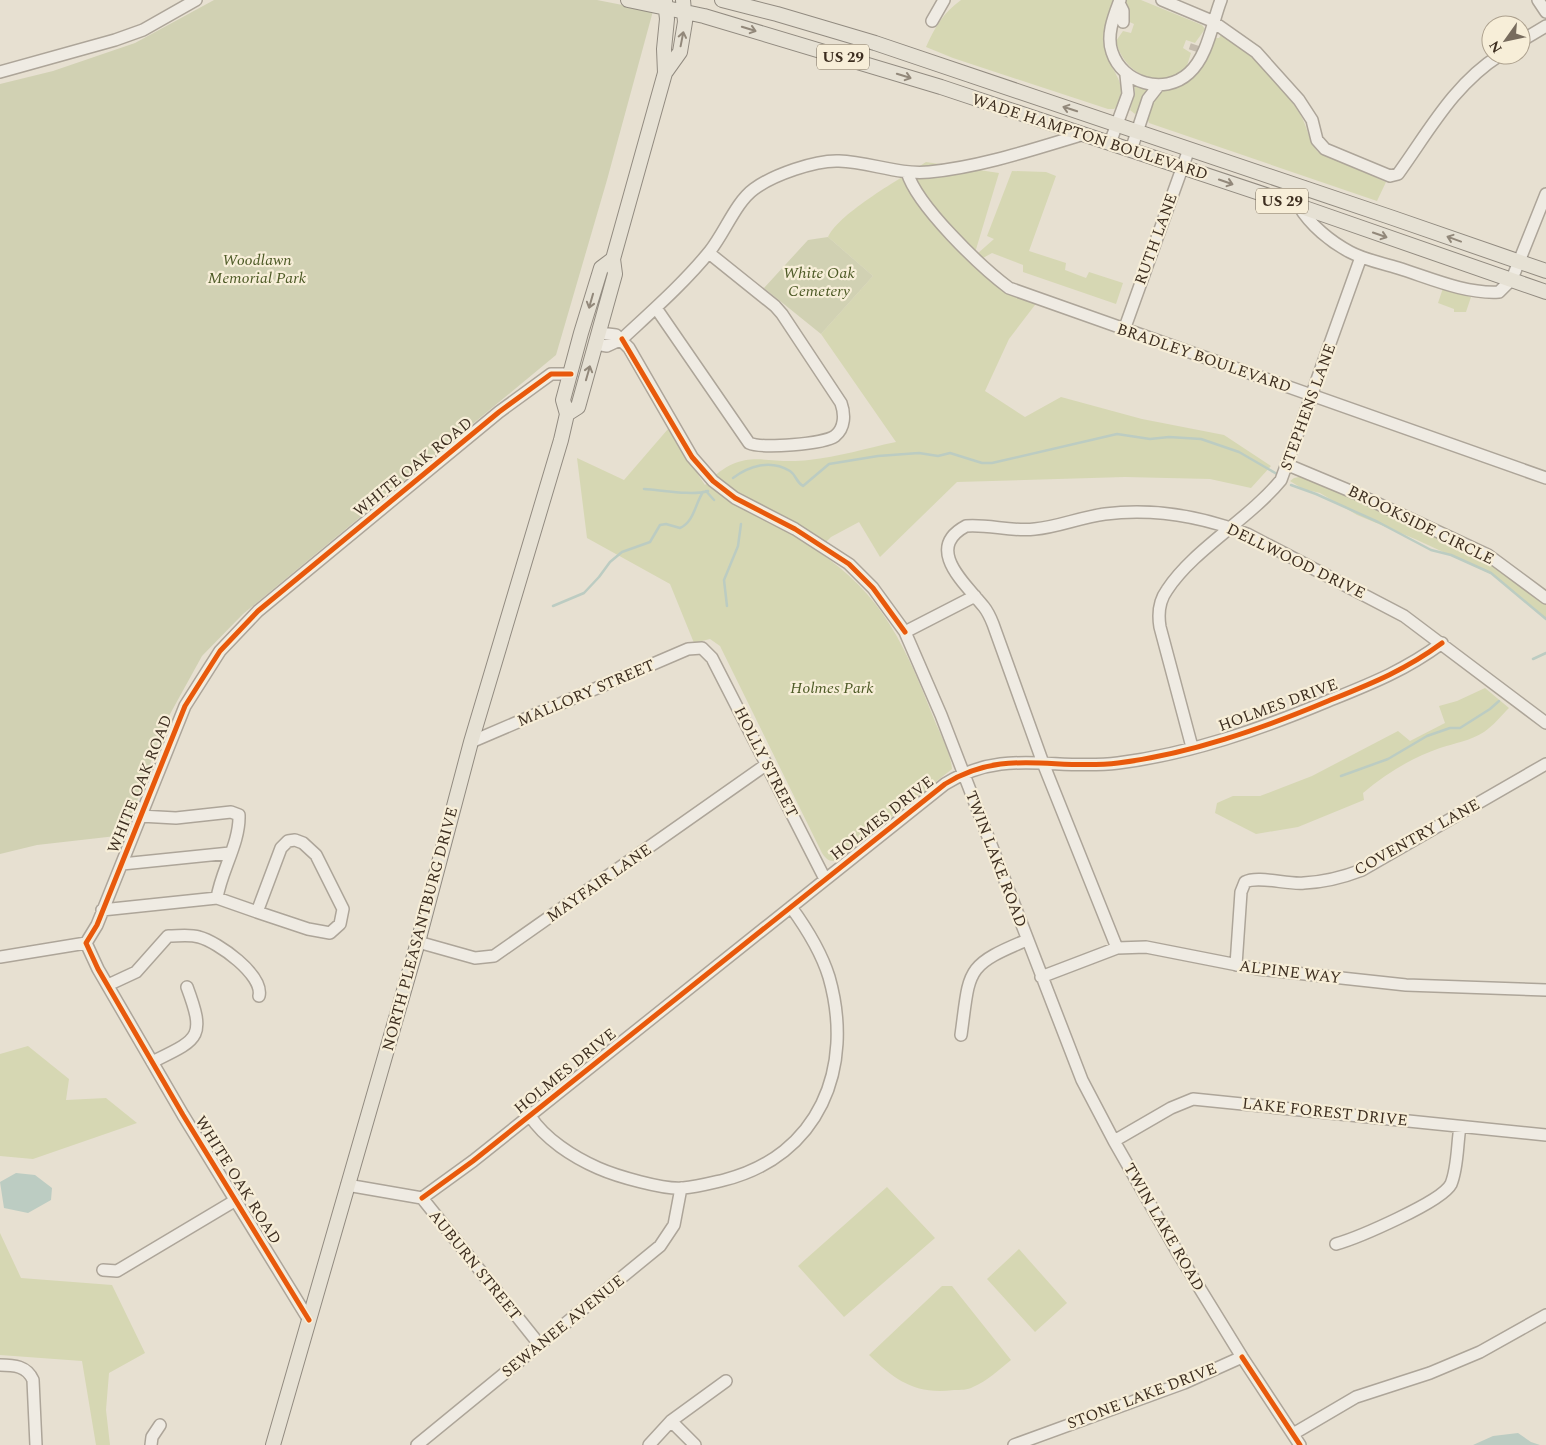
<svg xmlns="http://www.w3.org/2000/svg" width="1546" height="1445" font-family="Spectral,serif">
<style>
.green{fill:#d6d7b3}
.cemetery{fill:#d1d1b3}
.water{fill:#bcccc2}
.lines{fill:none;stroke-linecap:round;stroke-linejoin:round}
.stream{stroke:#bcccc2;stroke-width:2.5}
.minor-tunnel{stroke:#c5bcae;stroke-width:11;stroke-dasharray:11 5.5;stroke-linecap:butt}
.minor-casing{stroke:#ada599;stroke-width:14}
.major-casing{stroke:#928b80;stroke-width:16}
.minor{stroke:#efebe3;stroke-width:11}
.major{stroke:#e6e1d4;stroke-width:14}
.cycleway-casing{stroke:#f7eed8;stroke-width:8}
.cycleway{stroke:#e8590c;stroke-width:5}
.oneway{stroke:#92887a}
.labels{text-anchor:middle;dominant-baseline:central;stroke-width:4.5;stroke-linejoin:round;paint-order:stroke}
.shield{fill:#f7eed8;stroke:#756857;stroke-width:1}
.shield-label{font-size:15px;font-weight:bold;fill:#3d2e20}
.street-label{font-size:16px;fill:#3d2e20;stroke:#f7eed8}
.park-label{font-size:16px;font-style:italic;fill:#4d5a26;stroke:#f7eed8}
</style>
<rect width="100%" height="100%" fill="#e7e0d1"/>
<!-- green -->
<path class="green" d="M961,0H1115C1110,16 1104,32 1105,49C1108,69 1135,90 1114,109H1108L953,58L926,47C935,27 943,13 961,0Z
M1126,0H1141L1202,25L1205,29L1195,43L1186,40L1183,48L1191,53L1186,69C1157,90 1124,74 1116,41L1123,31L1131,33L1134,24L1125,20L1124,3Z
M1221,35C1253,55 1280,81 1300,114C1308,127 1308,141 1318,152L1386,182L1377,201L1149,123L1147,118L1149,107L1159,93L1179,84L1213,38H1219Z
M1134,82L1151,86L1138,112L1135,114L1130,110L1135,93Z
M926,162L999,173L974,256L1038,301L1009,339L985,391L1025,417L1061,397L1142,419L1224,435L1271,466L1251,488L1210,479L1125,477L957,482L880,557L859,522L831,537L817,551C883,594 906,648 934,719C940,734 951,753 952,769L838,860C830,863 826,859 822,853L720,646L710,639L694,643L670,584L587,538L577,458L624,480L668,429L705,485C745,444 763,466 809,460C838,457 867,448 896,442L821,334L873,276L828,237C840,212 902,178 926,162Z
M1012,171L1046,172L1056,176L1029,251L1066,263L1065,270L1086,278L1089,272L1123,283L1116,304L1023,272V265L992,253L983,258L977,254L994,239L987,236Z
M1443,288L1471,297L1466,312H1454V309L1438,303Z
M1304,476L1480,555L1546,602V619L1495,576L1415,539L1357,515L1320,493L1303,489L1290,481L1294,478Z
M1485,688L1509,708C1501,716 1493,726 1484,732C1470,741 1455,743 1440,748C1411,758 1385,774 1363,793L1364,800L1298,827L1256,834L1215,813L1217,803L1233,796H1260L1312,776L1398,731L1410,741L1445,723L1439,706L1457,701Z
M28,1046L69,1079L66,1100L106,1098L137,1123L33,1159L0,1156V1054Z
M887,1187L935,1238L844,1317L798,1266Z
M0,1233L21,1278L112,1285L145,1353L109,1373L106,1410L110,1445H96L82,1361L0,1355Z
M1019,1249L1067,1303L1035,1332L987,1279Z
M942,1286H952L1011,1360C999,1370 987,1381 973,1387C968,1390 960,1390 954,1390C915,1395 895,1380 869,1355Z"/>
<!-- cemetery -->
<path class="cemetery" d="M214,0H597L653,11L607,180L556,355L243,614L202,656L164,725L125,835L37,845L0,854V84L53,71L135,43Z
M828,237L873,276L821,334L764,288L808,240Z"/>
<!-- water -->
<path class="water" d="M16,1173L35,1175L52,1188L51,1200L28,1213L4,1208L0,1182Z
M1518,1433L1531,1442L1540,1445H1473L1493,1436Z"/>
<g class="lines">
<!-- stream -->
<path class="stream" d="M733,478C749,466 770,459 790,471C796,475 796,482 803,486L829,464L878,456L919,453L938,456L950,453L982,463H992L1117,434L1150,439L1169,437L1201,439L1239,452L1277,474
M1291,485L1316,494L1378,522L1431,550L1451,555L1491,573L1546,619
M644,489C662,490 692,496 708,491
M706,491L714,500
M553,606L584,593L599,577L610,562L622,552L650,542L660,525L666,524L680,528C694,522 695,504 703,492
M727,606L724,580L738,546L741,524
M1533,659L1546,653
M1341,776L1388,759L1427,736L1450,728H1460L1490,709L1499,701"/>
<!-- minor-tunnel -->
<path class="minor-tunnel" d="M1194,51L1196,45"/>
<defs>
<path id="minor" d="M1120,0C1114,16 1106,35 1112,52C1122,83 1164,96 1189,73C1208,56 1212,23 1221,0
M1162,0L1212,21L1256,52L1299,100L1312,120L1317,140L1325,149L1390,176L1398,174C1429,131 1454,84 1500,55
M1538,0L1546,12
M1119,3L1123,11V22
M932,21L944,0
M1521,41L1546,26
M0,72L115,40L143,30L196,0
M1110,143L1128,94L1126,75
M1131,150L1148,99L1159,85
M907,172C917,206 981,267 1009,288L1546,478
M1304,187L1299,206C1310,225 1331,242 1350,252C1365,260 1382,263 1398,268C1430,278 1465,294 1499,292L1512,279L1546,194
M656,308L749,443C762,449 824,444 835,436C845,428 845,414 841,403L782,314L775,306L709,253
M1124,330L1189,149
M599,333L616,335L629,348L692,457L713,481L735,498L795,529L849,564L873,588L905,632L941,715L1082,1080L1114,1141L1178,1253L1242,1357L1300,1445
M596,344L607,346L622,339C652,311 684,283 710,251C725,232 736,202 754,189C773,175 815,160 839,161C870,162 898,175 929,172C981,167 1034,149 1084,134
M1288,465L1355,493L1488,555L1546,598
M905,632L975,596
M471,742L688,649L702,648L712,658L825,879
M1192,747L1160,627C1158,615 1159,601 1167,590C1193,550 1249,519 1281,480L1361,257
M140,816L176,818L231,812L239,815C240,843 221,871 217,898
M288,841L295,840L303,843L316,855L343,909L340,924L330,933L308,929L257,912L281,848Z
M122,864L230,853
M102,910L217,898L257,912
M418,942L475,958L494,956L767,764
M1117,948L1043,763L993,624C991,619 988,612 984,607C967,585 923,549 966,526C989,524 1011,532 1035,529C1058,527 1081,517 1105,514C1155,508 1201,516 1247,534L1404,616L1546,723
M0,957L86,943
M1236,965L1241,892L1245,882C1258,875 1288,885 1304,883C1324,882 1344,877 1362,870L1546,764
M1041,977L1117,948L1146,947L1258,969L1406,985L1546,990
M108,985L136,972L168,936C179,936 189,934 199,937C218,942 264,975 259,996
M961,1035C970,970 964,966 1027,940
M152,1062C199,1039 206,1038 187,987
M530,1116C545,1139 573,1157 598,1168C616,1176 664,1190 683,1188C696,1187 711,1183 724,1180C819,1156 855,1068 829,977C821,951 807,929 791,907
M1114,1141L1171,1108L1193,1099L1546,1135
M347,1185L422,1198L539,1344
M422,1198L473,1161L945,784C1004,747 1054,771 1118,763C1190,754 1261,729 1328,701C1370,684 1404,671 1442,643
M1336,1244C1357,1238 1442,1202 1451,1184C1458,1167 1457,1144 1460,1127
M103,1270L117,1271L236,1200
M309,1320L183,1115L98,969L86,943L97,925L185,706L220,651L258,611L499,412L551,374H571
M0,1365C14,1365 27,1366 33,1380L36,1445
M671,1421L695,1445
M1293,1434L1356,1397L1430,1373L1480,1352L1546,1315
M151,1445L152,1437L160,1425
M417,1445L660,1246L674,1225L681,1188
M649,1445L671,1421L726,1381
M1014,1445L1184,1383L1242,1357"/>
<path id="major" d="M628,0L704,16L941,87L1299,206L1546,292
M722,0L777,14L875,43L1393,218L1546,271
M665,1L667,19L664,49L665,73
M567,414L578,407L615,274L613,259L665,73L680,52L685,22L683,0
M273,1445L418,942L471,742L561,440L567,414L563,400L581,333L601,268L613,259"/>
</defs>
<!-- minor casing -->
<use href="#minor" class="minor-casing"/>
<!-- major casing -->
<use href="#major" class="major-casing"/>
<!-- minor -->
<use href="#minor" class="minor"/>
<!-- major -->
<use href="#major" class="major"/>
<defs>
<path id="cycleway" d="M622,339L692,457L713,481L735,498L795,529L849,564L873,588L905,632
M422,1198L473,1161L945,784C1004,747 1054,771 1118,763C1190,754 1261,729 1328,701C1370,684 1404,671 1442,643
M309,1320L183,1115L98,969L86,943L97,925L185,706L220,651L258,611L499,412L551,374H571
M1242,1357L1300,1445"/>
</defs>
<!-- cycleway casing -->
<use href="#cycleway" class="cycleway-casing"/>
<!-- cycleway -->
<use href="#cycleway" class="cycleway"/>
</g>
<!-- one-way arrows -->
<defs><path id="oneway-shaft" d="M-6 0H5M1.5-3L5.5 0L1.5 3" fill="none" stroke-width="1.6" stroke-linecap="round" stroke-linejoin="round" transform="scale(1.25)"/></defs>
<g class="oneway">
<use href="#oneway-shaft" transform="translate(749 29) rotate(17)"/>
<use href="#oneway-shaft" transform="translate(682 39) rotate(-79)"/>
<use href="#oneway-shaft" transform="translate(904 76) rotate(17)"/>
<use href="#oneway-shaft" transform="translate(1070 109) rotate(-162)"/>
<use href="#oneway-shaft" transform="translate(1226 182) rotate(19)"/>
<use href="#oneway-shaft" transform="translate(1380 235) rotate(19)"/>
<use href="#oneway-shaft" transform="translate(1454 239) rotate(-160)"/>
<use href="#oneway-shaft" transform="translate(591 301) rotate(106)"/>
<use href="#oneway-shaft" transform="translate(588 373) rotate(-74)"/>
</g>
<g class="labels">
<!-- shield labels -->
<g class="shield">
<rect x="817" y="44.5" width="52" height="25" rx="4"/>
<rect x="1256" y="188.5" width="52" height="25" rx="4"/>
</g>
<g class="shield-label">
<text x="843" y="57">US 29</text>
<text x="1282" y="201">US 29</text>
</g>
<!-- street labels -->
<g class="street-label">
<text transform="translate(1090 137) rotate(18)">WADE HAMPTON BOULEVARD</text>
<text transform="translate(1156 239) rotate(-70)">RUTH LANE</text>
<text transform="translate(1204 358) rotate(19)">BRADLEY BOULEVARD</text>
<text transform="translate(1308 407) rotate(-70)">STEPHENS LANE</text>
<text transform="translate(413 467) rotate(-39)">WHITE OAK ROAD</text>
<text transform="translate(1421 525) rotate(26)">BROOKSIDE CIRCLE</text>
<text transform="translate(1296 561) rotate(26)">DELLWOOD DRIVE</text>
<text transform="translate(586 693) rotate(-23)">MALLORY STREET</text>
<text transform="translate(1278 705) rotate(-20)">HOLMES DRIVE</text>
<text transform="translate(766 762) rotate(63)">HOLLY STREET</text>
<text transform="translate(140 784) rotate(-68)">WHITE OAK ROAD</text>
<text transform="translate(882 818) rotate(-38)">HOLMES DRIVE</text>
<text transform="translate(1417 837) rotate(-29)">COVENTRY LANE</text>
<text transform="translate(996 859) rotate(69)">TWIN LAKE ROAD</text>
<text transform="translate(599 883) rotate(-35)">MAYFAIR LANE</text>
<text transform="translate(420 929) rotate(-75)">NORTH PLEASANTBURG DRIVE</text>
<text transform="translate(1290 972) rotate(7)">ALPINE WAY</text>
<text transform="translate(565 1071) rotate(-39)">HOLMES DRIVE</text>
<text transform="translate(1325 1112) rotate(6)">LAKE FOREST DRIVE</text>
<text transform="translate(238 1180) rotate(58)">WHITE OAK ROAD</text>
<text transform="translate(1164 1227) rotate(60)">TWIN LAKE ROAD</text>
<text transform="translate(475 1265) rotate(51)">AUBURN STREET</text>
<text transform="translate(563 1326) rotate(-39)">SEWANEE AVENUE</text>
<text transform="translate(1142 1396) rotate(-21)">STONE LAKE DRIVE</text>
</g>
<!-- park labels -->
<g class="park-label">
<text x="257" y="260">Woodlawn<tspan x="257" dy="18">Memorial Park</tspan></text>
<text x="819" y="273">White Oak<tspan x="819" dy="18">Cemetery</tspan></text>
<text x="832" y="688">Holmes Park</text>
</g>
</g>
<!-- north arrow -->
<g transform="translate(1506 40) rotate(237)"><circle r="24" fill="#f7eed8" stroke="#ada18e"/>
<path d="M0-4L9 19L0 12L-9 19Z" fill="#786c5e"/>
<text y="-8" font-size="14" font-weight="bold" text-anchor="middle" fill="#3d2e20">N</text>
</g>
</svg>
